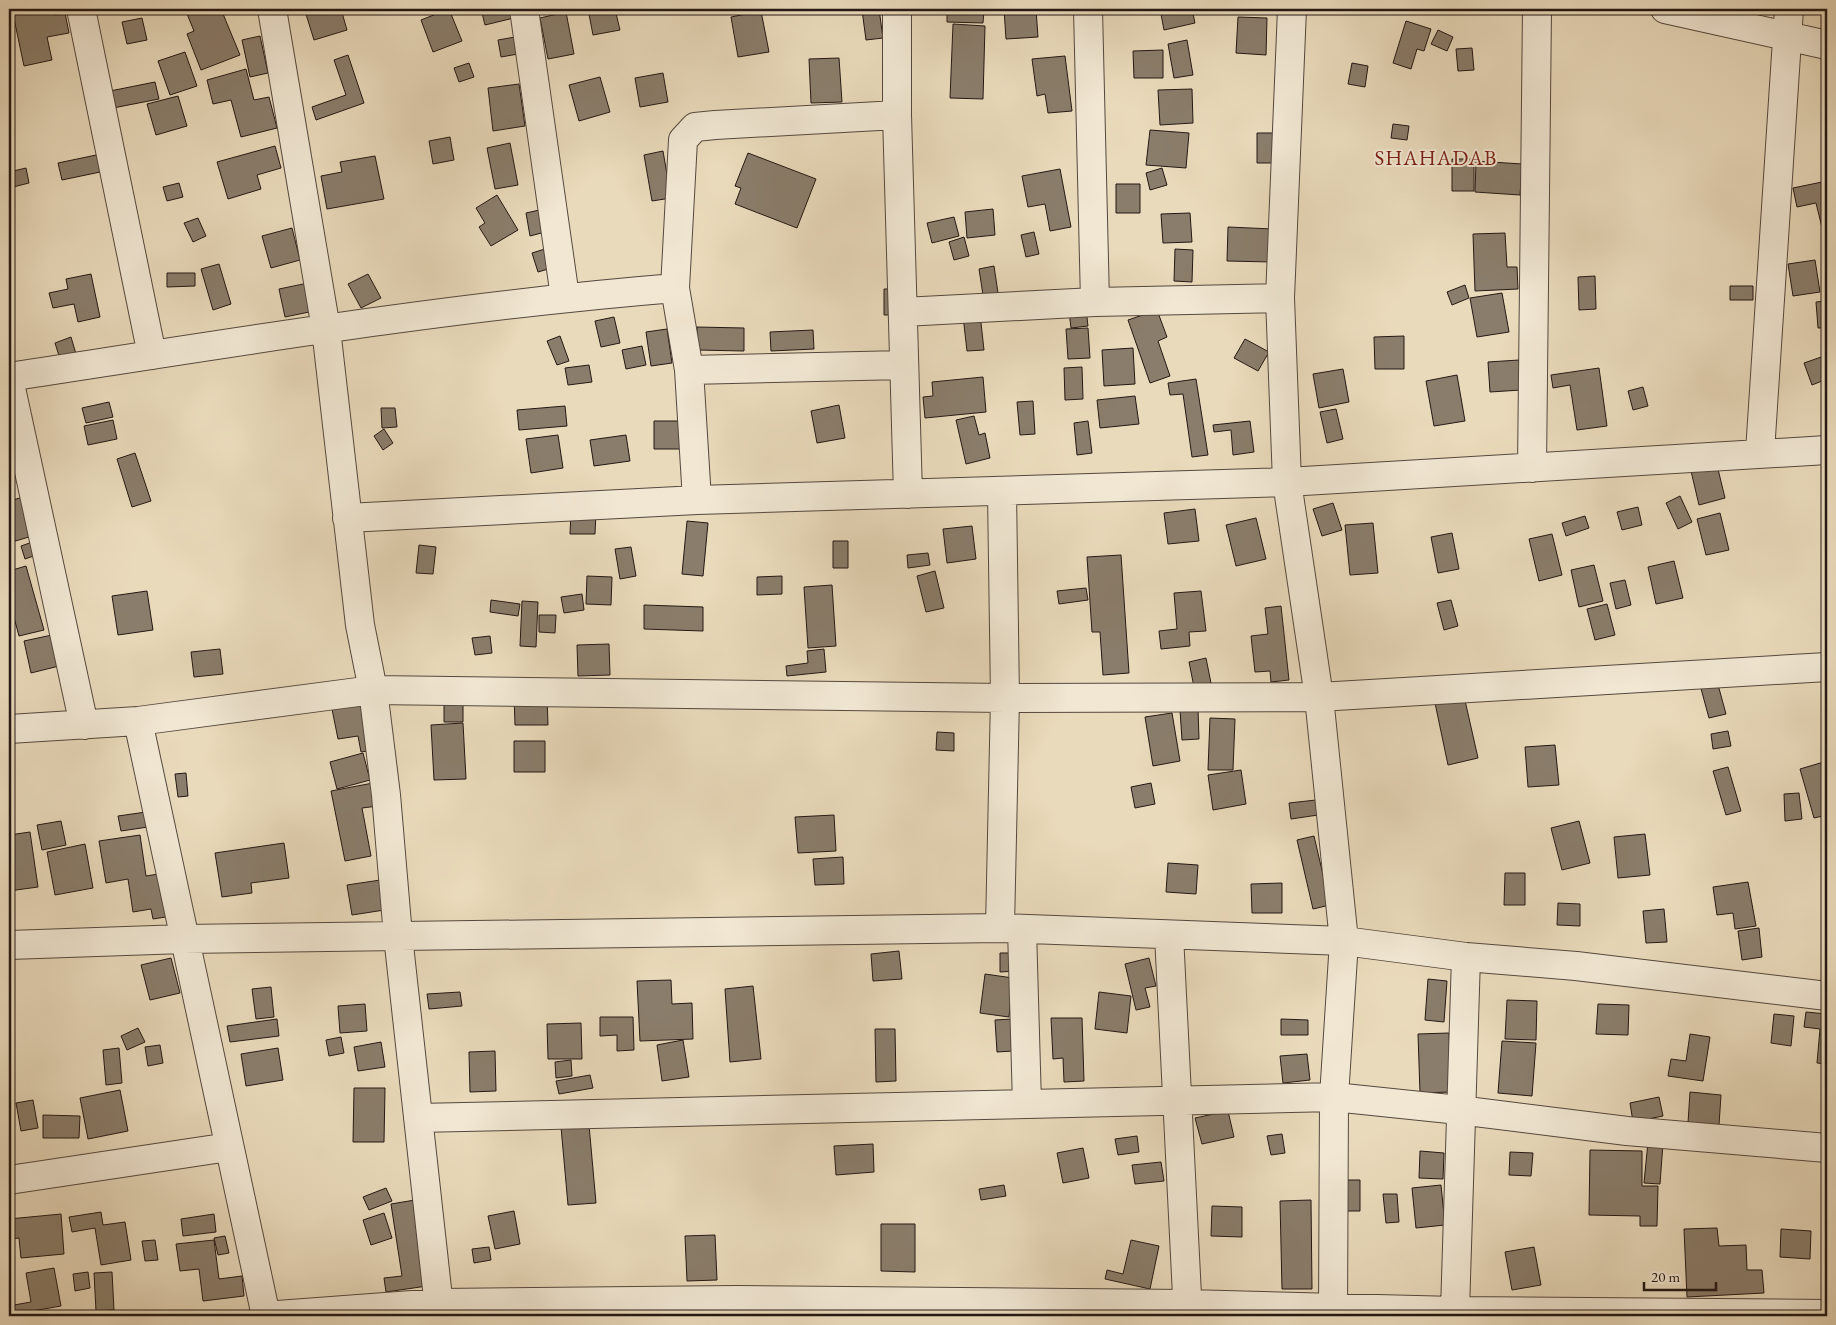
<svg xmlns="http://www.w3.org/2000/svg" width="1836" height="1325" font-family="'EB Garamond',serif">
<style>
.building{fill:#8a7d6b;stroke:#241814}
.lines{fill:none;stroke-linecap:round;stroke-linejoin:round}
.minor-casing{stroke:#55483e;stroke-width:30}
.minor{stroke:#f1e7d3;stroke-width:28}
.labels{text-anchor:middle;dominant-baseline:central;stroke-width:4;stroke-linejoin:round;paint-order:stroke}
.quarter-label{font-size:21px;letter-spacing:1px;fill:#7a1f14;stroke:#f1e7d3}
</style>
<rect width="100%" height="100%" fill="#e9dabb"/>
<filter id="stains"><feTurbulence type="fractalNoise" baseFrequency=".004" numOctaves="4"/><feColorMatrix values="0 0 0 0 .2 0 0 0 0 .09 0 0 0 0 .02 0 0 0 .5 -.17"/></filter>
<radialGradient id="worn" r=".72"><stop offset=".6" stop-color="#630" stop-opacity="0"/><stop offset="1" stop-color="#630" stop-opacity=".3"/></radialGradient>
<!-- building -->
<path class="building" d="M12,9H53L55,15L65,13L69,33L47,37L52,60L24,66Z
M185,9H221L240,55L201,70L187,34L194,31Z
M313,9H341L347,30L314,40L305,11Z
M449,9L462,41L433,52L421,20Z
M481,9H516L518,17L485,25Z
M588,9H615L620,30L593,35Z
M879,9L883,38L866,40L862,10Z
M947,9H984L983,23L947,22Z
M1004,9H1036L1038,37L1006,39Z
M1160,9H1192L1195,23L1164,30Z
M761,11L769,52L738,57L731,17Z
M566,12L574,54L548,59L540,18Z
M1238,17L1267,18L1266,55L1236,53Z
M142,18L147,40L127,44L122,22Z
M1406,21L1431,29L1424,51L1417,49L1411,69L1393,63Z
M953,24L985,26L983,99L950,98Z
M1438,30L1453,37L1447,51L1431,44Z
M260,36L268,73L250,77L242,40Z
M515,37L518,54L501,57L498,40Z
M1187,40L1193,75L1174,78L1168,44Z
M1472,48L1474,70L1458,71L1456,49Z
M1163,50V78H1134L1133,51Z
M185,52L197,86L170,95L158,61Z
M348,55L364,103L316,120L312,107L346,95L334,60Z
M1065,56L1072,111L1048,113L1045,94L1037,96L1032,59Z
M839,58L842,102L811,103L809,59Z
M469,63L474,77L459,82L454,68Z
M1352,63L1368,66L1365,87L1348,84Z
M246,69L254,100L269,97L277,128L241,137L231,100L213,104L207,80Z
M663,73L668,102L640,107L635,78Z
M600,77L610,112L579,121L569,85Z
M155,82L159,99L113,108L110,91Z
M519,84L525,126L493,131L488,88Z
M1192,89L1193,123L1160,125L1158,90Z
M178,96L187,126L156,135L147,104Z
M1393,124L1409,126L1407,140L1391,138Z
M1150,130L1189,133L1186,168L1146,165Z
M1257,133H1276V163H1257Z
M450,137L454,160L433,164L429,141Z
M510,143L518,185L495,189L487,148Z
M275,146L281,168L257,175L261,189L228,199L217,162Z
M663,151L671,198L652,201L644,155Z
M748,153L816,179L797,228L735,204L741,188L735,186Z
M101,154L105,171L62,180L58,163Z
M375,156L384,199L327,209L321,176L342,172L340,162Z
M1452,159H1474V191H1452Z
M1476,161L1522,164L1520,195L1475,192Z
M26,168L29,183L9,188V172Z
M1162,168L1167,185L1150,190L1146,173Z
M1060,169L1071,227L1050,231L1045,204L1028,207L1022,176Z
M1822,182L1827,204V235L1824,236L1816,203L1797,207L1793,188Z
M179,183L183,197L167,201L163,187Z
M1116,184H1140V213H1116Z
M497,195L518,230L491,246L479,227L485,223L476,208Z
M548,208L553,230L530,236L526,213Z
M993,209L995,235L967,238L965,212Z
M1190,213L1192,242L1163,243L1161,214Z
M954,217L959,236L932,243L927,223Z
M198,218L206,236L193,242L184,223Z
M1228,227L1273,229L1272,262L1227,261Z
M292,228L300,260L271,268L262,236Z
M1034,232L1039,254L1026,257L1021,235Z
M1505,233L1507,267H1517L1518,289L1475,291L1473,234Z
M964,237L969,256L954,260L949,242Z
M548,248L555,267L538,272L532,253Z
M1175,249L1193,250L1192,282L1174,281Z
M1815,260L1820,292L1793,296L1788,264Z
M1827,260V290H1826L1824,261Z
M219,264L231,304L213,310L201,269Z
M994,266L998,293L983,295L979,269Z
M167,273H195V286L167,287Z
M91,274L100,317L78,322L74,304L53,308L49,293L68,289L66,279Z
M368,274L381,298L361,308L348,284Z
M1595,276L1596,309L1579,310L1578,277Z
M308,283L314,311L285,317L279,289Z
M1465,285L1469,298L1452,305L1447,292Z
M1730,286H1753V300H1730Z
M884,289H895V315H884Z
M1502,293L1509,332L1477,337L1470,298Z
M1827,301V328H1818L1816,302Z
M1086,309L1088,326L1071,328L1069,311Z
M1157,310L1167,337L1158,341L1170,376L1150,383L1128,320Z
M980,314L984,350L967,351L963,316Z
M614,317L620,343L601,347L595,321Z
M697,327L744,328V351L697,350Z
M1088,328L1090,358L1068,359L1066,329Z
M667,329L672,363L651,366L646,332Z
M813,330L814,349L771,351L770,332Z
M560,336L569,361L557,365L547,341Z
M1404,336V369H1375L1374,337Z
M71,337L76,354L60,359L55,343Z
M1245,339L1269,352L1258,371L1234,358Z
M642,346L646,365L626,369L622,350Z
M1133,348L1135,384L1104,386L1102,350Z
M1827,355V379L1812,385L1804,363Z
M1519,360L1521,390L1490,392L1488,362Z
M589,365L592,382L568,385L565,368Z
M1082,367L1083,399L1065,400L1064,368Z
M1599,368L1607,426L1577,430L1570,385L1553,388L1551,375Z
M1343,369L1349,402L1319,408L1313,374Z
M1457,375L1465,421L1434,426L1426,381Z
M983,377L986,412L925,418L923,397L933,396L932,382Z
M1196,379L1208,455L1192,457L1183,394L1170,395L1168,383Z
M1643,387L1648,406L1633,410L1628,391Z
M1135,396L1139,424L1100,428L1097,400Z
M1033,401L1035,434L1020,435L1017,402Z
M109,402L113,417L86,423L82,408Z
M839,405L845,438L817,443L811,411Z
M565,406L567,426L519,430L517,410Z
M381,408H395L397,427L382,428Z
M1336,409L1343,439L1327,443L1320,412Z
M974,416L979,435L985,433L990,458L966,464L956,420Z
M113,420L117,439L88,445L84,426Z
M654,421H682V449H654Z
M1088,421L1092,453L1077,455L1074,423Z
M1250,421L1254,452L1233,455L1231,430L1214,432L1213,425Z
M384,429L393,443L383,450L374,436Z
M558,435L563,468L531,473L526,439Z
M626,435L630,461L594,466L590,440Z
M135,453L151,501L132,507L117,459Z
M1717,465L1725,498L1699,505L1691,471Z
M27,496L39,534L12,542L9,530V501Z
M1680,496L1692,522L1678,529L1666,503Z
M1333,503L1342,530L1322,536L1313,509Z
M1638,507L1642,525L1622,530L1617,512Z
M1195,509L1199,541L1168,544L1164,513Z
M571,511H596L595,534H570Z
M1720,513L1729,550L1706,555L1697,519Z
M1585,516L1589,528L1566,536L1562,523Z
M1256,518L1266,559L1236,566L1226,525Z
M687,521L708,523L703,576L682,574Z
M1373,523L1378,573L1350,575L1345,525Z
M972,526L976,559L947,563L943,529Z
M1452,533L1459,569L1438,573L1431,537Z
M1552,534L1562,575L1539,581L1529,539Z
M41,539L45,552L25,559L21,546Z
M833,541H848V568H833Z
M419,545L436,547L433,574L416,573Z
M631,547L636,576L620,579L615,549Z
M928,553L930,565L908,568L907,555Z
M1121,555L1129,673L1103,675L1100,632H1092L1087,557Z
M1674,561L1683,598L1656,604L1648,567Z
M1594,565L1603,601L1579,607L1571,570Z
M26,566L44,630L19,636L9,599V571Z
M935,571L944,608L926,612L917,576Z
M587,576L612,577L611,605L586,604Z
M782,576V594L757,595V577Z
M1625,580L1631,605L1616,609L1610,583Z
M832,585L836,646L808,648L804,587Z
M1086,588L1088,600L1059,604L1057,591Z
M147,591L153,630L118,635L112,596Z
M1201,591L1206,631L1189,632L1190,646L1161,649L1159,631L1177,629L1174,593Z
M582,594L584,610L564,613L561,597Z
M491,600L520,604L518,616L490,612Z
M1451,600L1458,626L1444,630L1437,603Z
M522,601L538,602L536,647L520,646Z
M1607,604L1615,635L1595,640L1587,609Z
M644,605L703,607V631L644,629Z
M1281,606L1289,680L1271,682L1270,671L1255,672L1251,636L1268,634L1265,608Z
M539,615H556L555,633L539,632Z
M52,635L59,666L31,673L24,641Z
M490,636L492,653L475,655L472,638Z
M609,644L610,675L578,676L577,645Z
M220,649L223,674L194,677L191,652Z
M824,649L826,672L787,676L786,666L808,663L807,651Z
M1206,658L1211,683L1194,687L1189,662Z
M1717,681L1726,714L1709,718L1700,685Z
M514,695H547L548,725H515Z
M444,696H463V722H444Z
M1464,696L1478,758L1448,765L1435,703Z
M366,703L374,750L361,752L358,736L338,739L332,709Z
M1198,709L1199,739L1182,740L1180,710Z
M1172,713L1180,761L1153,766L1145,717Z
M1210,718L1235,719L1233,770H1208Z
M463,723L466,779L434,780L431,725Z
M1728,731L1731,746L1713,749L1711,734Z
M937,732L954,733V751L936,750Z
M514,741H545V772H514Z
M1555,745L1559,785L1528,787L1525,747Z
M363,753L370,780L337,789L330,762Z
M1827,761V815L1814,818L1800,769Z
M1728,767L1741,811L1726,815L1713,771Z
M1241,770L1246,804L1213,810L1208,775Z
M186,773L188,796L178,797L175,774Z
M373,783L378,806L362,808L371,856L345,861L331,791Z
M1151,783L1155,804L1135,808L1131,787Z
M1799,793L1802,819L1785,821L1784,794Z
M1316,800L1318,815L1291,819L1289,803Z
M146,812L148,827L121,831L118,816Z
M834,815L836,851L798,853L795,817Z
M61,821L66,845L42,850L37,825Z
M1579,821L1590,863L1562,870L1551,828Z
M30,832L38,887L9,891V835Z
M1645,834L1650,875L1618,878L1614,837Z
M140,835L146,876L165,873L172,916L153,919L151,909L133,912L128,879L106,883L99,841Z
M1314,836L1330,905L1313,909L1297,840Z
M284,843L289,878L251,883L252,893L222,897L215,853Z
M85,844L93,888L55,895L47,852Z
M843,857L844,884L815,885L813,859Z
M1168,863L1198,865L1196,894L1166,892Z
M1505,873H1525V905H1504Z
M387,879L391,909L352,915L347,885Z
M1748,882L1756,926L1735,929L1733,913L1717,915L1713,887Z
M1282,883V913H1252L1251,884Z
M1558,903L1580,904V926L1557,925Z
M1664,909L1667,942L1646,943L1643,911Z
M1759,928L1762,957L1742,960L1738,931Z
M899,951L902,979L873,981L871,954Z
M1000,953H1015L1016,971L1000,972Z
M171,958L180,993L150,1000L141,965Z
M1149,958L1156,986L1145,988L1150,1007L1136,1010L1125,964Z
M985,974L1013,978L1009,1017L980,1013Z
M1428,979L1447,981L1444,1022L1425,1020Z
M671,980L672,1004L692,1003L693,1039L640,1041L637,981Z
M753,986L761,1059L730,1062L725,989Z
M271,987L274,1017L256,1019L252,989Z
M460,992L462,1006L429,1009L427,994Z
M1099,992L1131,996L1127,1033L1095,1029Z
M1507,1000L1537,1001L1536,1040L1505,1039Z
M365,1004L367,1031L340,1033L338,1006Z
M1598,1004L1629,1005L1628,1035L1596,1034Z
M1806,1012L1827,1014V1064L1817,1063L1820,1029L1804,1027Z
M1774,1014L1794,1016L1791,1046L1771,1043Z
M600,1017H633L634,1050L617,1051V1035L600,1036Z
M1051,1018H1082L1084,1081L1064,1082L1063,1058L1053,1059Z
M277,1019L279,1036L230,1042L227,1026Z
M1012,1019L1013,1051L997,1052L995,1020Z
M1281,1019L1308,1020V1035H1281Z
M581,1023L582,1059H548L547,1024Z
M138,1028L145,1042L127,1050L121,1036Z
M875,1029H895L896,1081L876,1082Z
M1449,1033L1451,1092L1420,1093L1418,1034Z
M1690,1034L1710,1037L1703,1081L1668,1076L1671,1059L1686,1061Z
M341,1037L344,1053L329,1056L326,1040Z
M683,1040L689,1077L662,1081L657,1045Z
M1502,1041L1536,1043L1532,1096L1498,1093Z
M381,1042L385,1067L358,1071L354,1047Z
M160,1045L163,1063L148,1066L145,1047Z
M119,1048L122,1083L106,1085L103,1050Z
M278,1048L283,1080L246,1086L241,1054Z
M495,1051L496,1091L470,1092L469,1052Z
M1307,1054L1310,1080L1283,1083L1280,1056Z
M571,1060L572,1076L556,1078L555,1062Z
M590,1075L593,1088L559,1094L556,1081Z
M354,1088H385L384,1142H353Z
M120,1090L128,1131L88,1139L80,1098Z
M1690,1092L1721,1095L1719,1125L1688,1123Z
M1659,1097L1663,1116L1633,1122L1630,1103Z
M33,1100L38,1128L21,1131L16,1103Z
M1228,1111L1234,1137L1202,1144L1195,1118Z
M43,1115L80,1116L79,1138H43Z
M589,1125L596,1203L568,1205L561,1127Z
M1282,1134L1285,1153L1271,1155L1267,1136Z
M1137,1136L1139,1152L1118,1155L1115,1139Z
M1648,1142L1663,1143L1660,1184L1644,1183Z
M873,1144L874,1172L836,1175L834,1146Z
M1083,1148L1089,1178L1063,1183L1057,1153Z
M1590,1150L1642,1151V1186H1658L1657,1226H1640V1216L1589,1215Z
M1420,1151L1444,1153L1443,1179L1419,1178Z
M1510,1152L1533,1153L1531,1176L1509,1175Z
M1161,1162L1164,1181L1135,1184L1132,1165Z
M1346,1180H1360V1211H1346Z
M1004,1185L1006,1196L981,1200L979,1189Z
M1441,1185L1445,1225L1416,1228L1412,1188Z
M386,1188L392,1201L369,1210L363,1197Z
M1383,1194H1397L1399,1222L1386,1223Z
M415,1200L427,1286L386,1292L384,1278L402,1276L391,1204Z
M1311,1200L1312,1289H1282L1280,1201Z
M1212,1206L1242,1207V1237L1211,1236Z
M514,1211L520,1244L495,1249L488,1216Z
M101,1212L103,1225L125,1222L131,1260L101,1265L95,1228L72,1232L69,1217Z
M384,1213L392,1238L371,1245L363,1220Z
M61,1214L64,1254L21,1258L19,1238L9,1239V1219Z
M214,1214L216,1232L183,1236L181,1219Z
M881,1224H915V1272L881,1271Z
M1717,1228L1719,1246L1746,1245L1747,1270H1762L1764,1293L1687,1297L1684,1229Z
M1781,1229L1811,1231L1810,1259L1780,1257Z
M715,1235L717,1280L687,1281L685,1236Z
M225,1236L229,1253L218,1255L214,1238Z
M155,1240L158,1260L145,1261L142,1241Z
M214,1240L219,1279L242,1276L244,1296L203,1301L199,1269L180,1271L176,1244Z
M1131,1240L1159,1246L1150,1289L1105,1279L1107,1270L1123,1274Z
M489,1247L491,1260L474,1263L472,1249Z
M1534,1247L1541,1285L1512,1290L1505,1252Z
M54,1268L61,1306L15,1314L14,1305L31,1302L26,1273Z
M88,1272L90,1288L75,1291L73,1274Z
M112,1272L114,1310L96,1311L94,1273Z"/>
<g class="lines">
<defs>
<path id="minor" d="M81,9L152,355
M272,9L326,329L360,625L373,690L386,795L398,936L440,1316
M524,9L565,297
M897,9V115L908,494
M1088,9L1095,302
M1292,9L1280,298L1287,482L1319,697L1344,941L1334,1097L1333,1316
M1665,9L1827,45
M903,312L1095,302L1280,298
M689,370L904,365
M9,377C230,343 452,306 675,288
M9,379L84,725
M1760,452L1789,9
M1532,468L1537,9
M697,500L689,370L675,288L683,140L695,127L715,125L897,115
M347,518L697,500L1287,482L1827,450
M138,721L266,1316
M9,729L138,721L373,690L1005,698L1319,697L1827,667
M1000,928L1005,698L1002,492
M1022,929L1027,1104
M1169,935L1188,1316
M9,945L184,939L1000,928L1344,941L1466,957L1576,966L1827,996
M418,1118L1334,1097L1459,1110L1627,1131L1827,1148
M9,1180L229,1147
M1455,1311L1466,957
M264,1316L439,1303L737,1300L1187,1304L1455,1311L1827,1314"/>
</defs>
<!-- minor casing -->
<use href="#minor" class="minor-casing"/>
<!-- minor -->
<use href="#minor" class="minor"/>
</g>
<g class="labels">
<!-- quarter labels -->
<g class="quarter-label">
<text x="1436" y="157">SHAHADAB</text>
</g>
</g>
<!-- margin -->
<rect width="1836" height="1325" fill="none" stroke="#e9dabb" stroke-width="30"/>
<rect x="10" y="10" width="1816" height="1305" fill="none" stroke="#241814" stroke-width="2.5"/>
<rect x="15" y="15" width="1806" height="1295" fill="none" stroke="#241814"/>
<!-- scale -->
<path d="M1644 1282v8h72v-8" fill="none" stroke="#241814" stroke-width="2.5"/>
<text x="1651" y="1282" font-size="15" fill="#241814" stroke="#f1e7d3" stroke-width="4" paint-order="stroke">20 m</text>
<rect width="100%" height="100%" filter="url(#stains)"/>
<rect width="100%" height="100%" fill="url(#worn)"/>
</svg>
